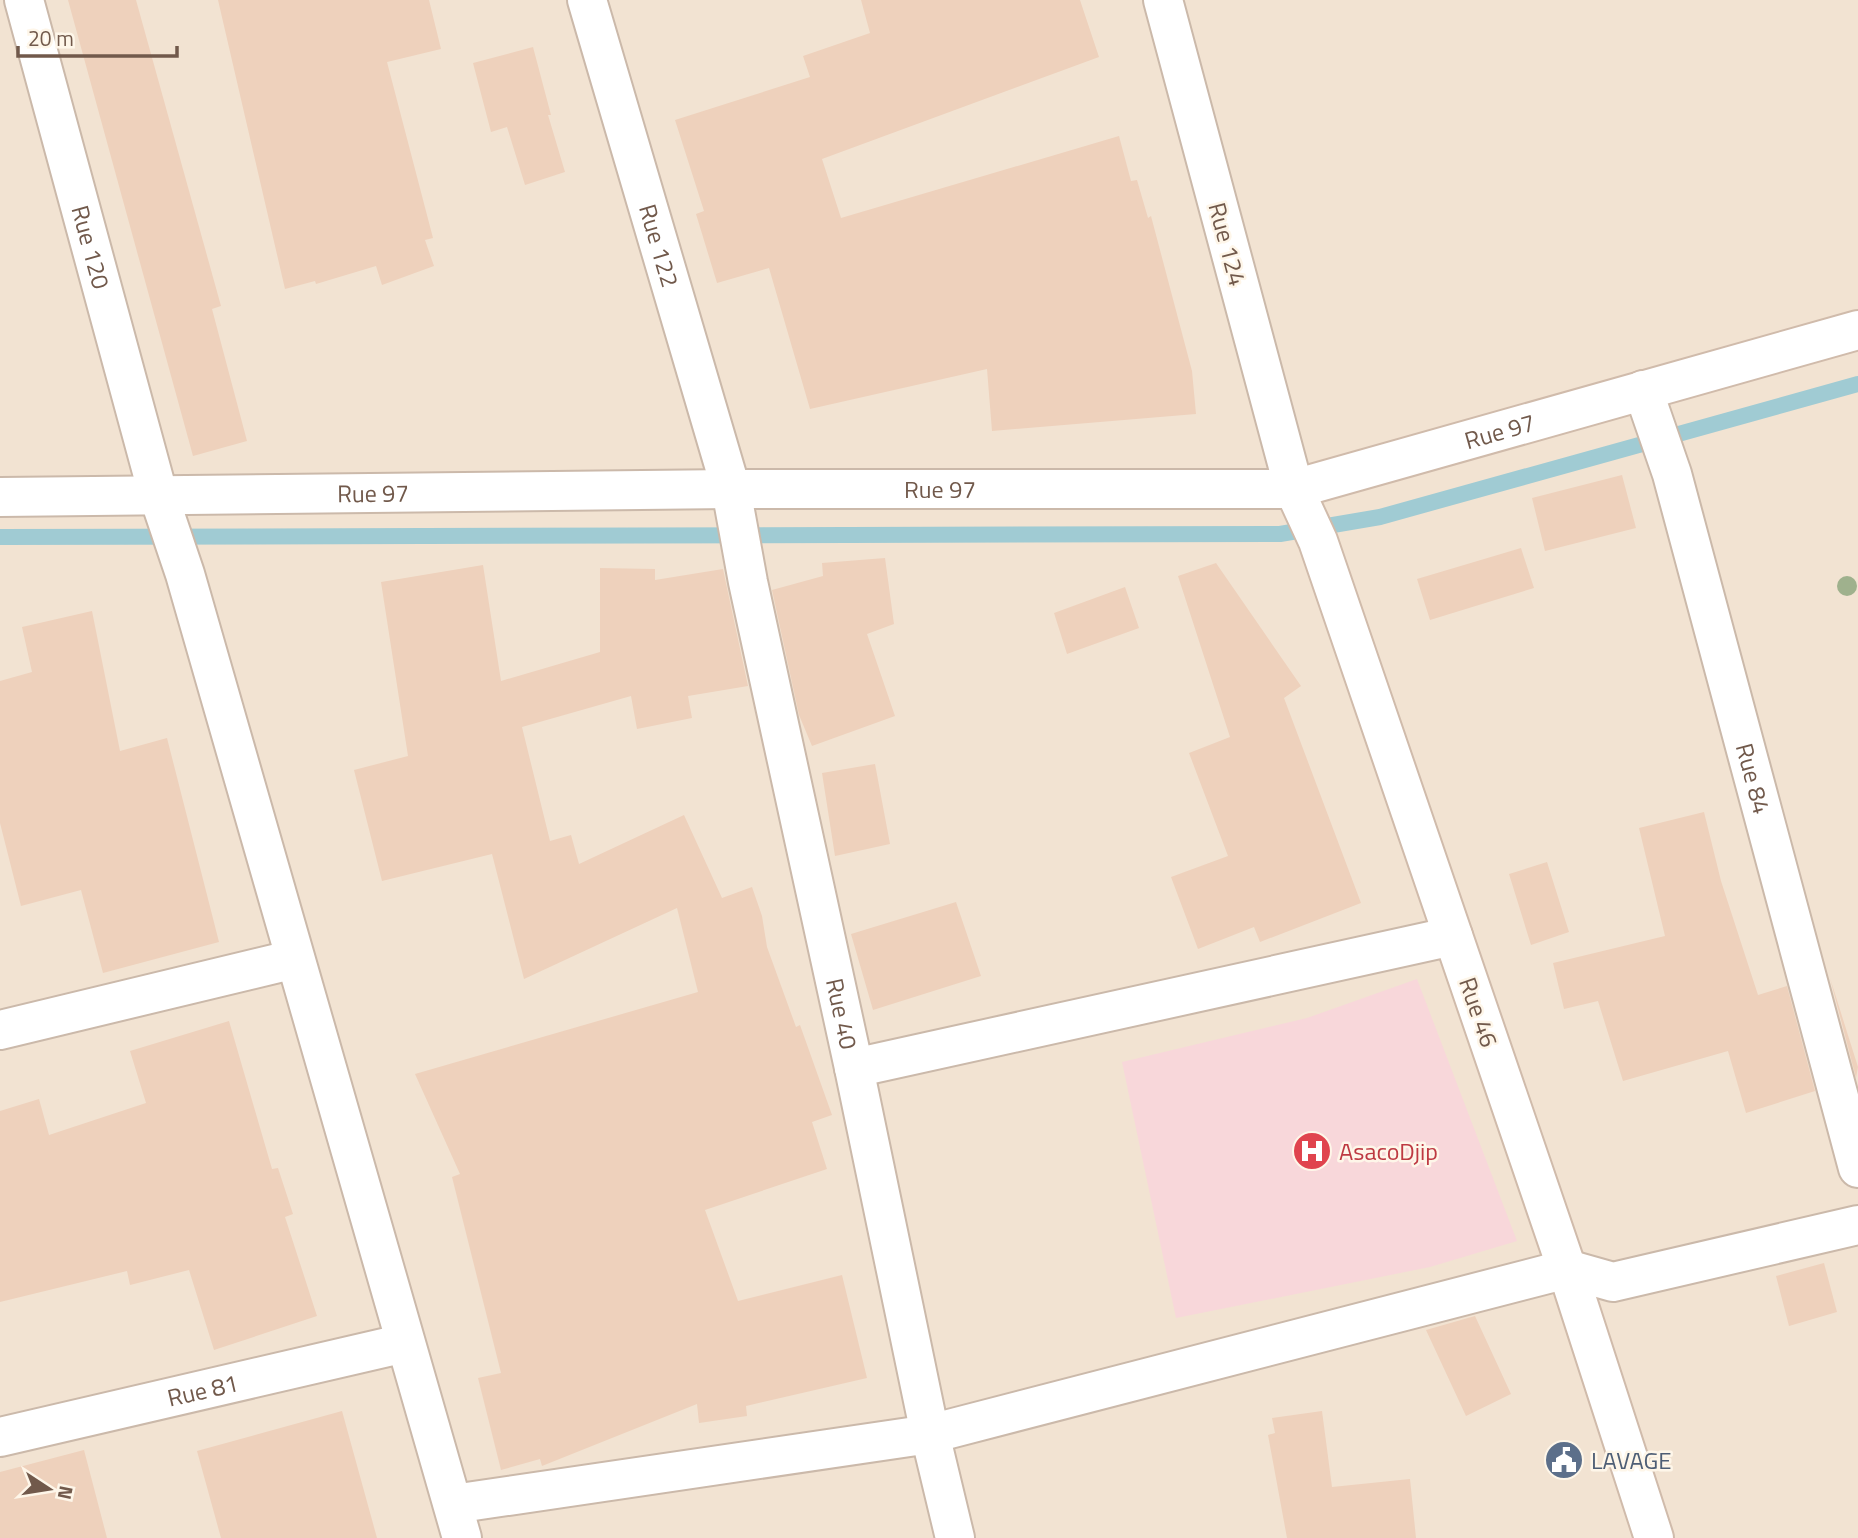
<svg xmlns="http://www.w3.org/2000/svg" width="1858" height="1538" font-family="'Titillium Web',sans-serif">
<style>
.residential{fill:#f2e3d2}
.medical{fill:#f8d7da}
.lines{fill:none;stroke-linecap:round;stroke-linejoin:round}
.stream{stroke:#a0cbd3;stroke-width:16}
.building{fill:#eed1bc}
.street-casing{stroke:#cbb9aa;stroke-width:42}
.secondary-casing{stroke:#d0bbab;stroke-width:42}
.street{stroke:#fff;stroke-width:38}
.secondary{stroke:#fff;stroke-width:38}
.tree{fill:#9fb18d}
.labels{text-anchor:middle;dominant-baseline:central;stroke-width:5;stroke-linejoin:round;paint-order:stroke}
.street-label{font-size:24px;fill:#71594b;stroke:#fef6e9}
.health-label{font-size:24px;fill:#be3a42;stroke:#fef6e9;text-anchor:start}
.service-label{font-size:24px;fill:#4e5e75;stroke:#fef6e9;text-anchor:start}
</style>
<rect width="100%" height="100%" fill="#faf2e3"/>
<!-- residential -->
<path class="residential" d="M0,0H1858V1538H0Z"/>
<!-- medical -->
<path class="medical" d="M1417,979L1517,1241L1430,1267L1176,1318L1122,1062L1307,1018Z"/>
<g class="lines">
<!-- stream -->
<path class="stream" d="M0,537L1280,534L1380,517L1858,384"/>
</g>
<!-- building -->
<path class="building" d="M68,0H136L221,306L212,309L247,441L193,456Z
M218,0H429L441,49L387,62L433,238L425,240L434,266L382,285L376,266L316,284L315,281L285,289Z
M861,0H1080L1099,57L822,159L841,218L1119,136L1131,181L1137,180L1148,218L1151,216L1192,371L1196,414L992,431L987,369L810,409L769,268L717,283L696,214L704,211L675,120L810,77L803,56L870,33Z
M533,47L551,115H548L565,172L525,185L507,127L491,132L473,63Z
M1622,475L1636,528L1545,551L1532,498Z
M1521,548L1534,588L1430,620L1417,579Z
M885,558L894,624L867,634L895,716L812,746L799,715L772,590L823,576L822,563Z
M1216,563L1301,686L1284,698L1361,903L1260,942L1254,927L1198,949L1171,877L1228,856L1189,753L1230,737L1178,576Z
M483,565L501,681L600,652V568L655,569V580L723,569L748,686L688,696L692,718L637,729L631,696L522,727L550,841L571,835L579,864L684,815L722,898L752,887L762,916L767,947L796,1027L800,1025L832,1115L812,1122L827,1169L705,1210L738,1301L842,1275L867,1378L746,1406L747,1416L699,1423L697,1404L542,1466L540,1459L501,1470L478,1378L501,1373L452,1177L460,1174L415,1074L698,992L677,908L524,979L492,854L382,881L354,770L408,756L381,582Z
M1125,587L1139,628L1067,654L1054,613Z
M92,611L120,751L167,738L219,942L103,973L81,890L21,906L0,823V681L32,672L22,627Z
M875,764L890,844L835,856L822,773Z
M1704,812L1721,881L1758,995L1787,986L1815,1091L1746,1113L1728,1051L1623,1081L1598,1001L1564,1009L1553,963L1665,936L1639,828Z
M1547,862L1569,932L1531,945L1509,874Z
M956,902L981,976L873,1010L851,934Z
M1830,978L1858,1067L1856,1078Z
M229,1021L272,1169L278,1168L293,1214L285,1217L317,1316L214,1350L189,1270L130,1285L127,1271L0,1302V1111L39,1099L49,1135L146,1103L130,1051Z
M1824,1263L1837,1312L1789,1326L1776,1276Z
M1475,1316L1511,1394L1466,1416L1426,1330Z
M342,1411L377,1538H221L197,1451Z
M1322,1411L1332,1487L1410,1479L1416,1538H1287L1268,1435L1275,1433L1272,1418Z
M84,1450L107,1538H0V1472Z"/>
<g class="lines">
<defs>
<g id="street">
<path id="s1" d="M24,0L158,494L185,574L462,1538"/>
<path id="s2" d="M587,0L731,489L748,582L854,1068L930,1434L955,1538"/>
<path id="s3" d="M1643,390L1672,474L1858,1168"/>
<path id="s4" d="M0,497L731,489H1294L1163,0"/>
<path d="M0,1030L295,959"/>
<path d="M854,1068L1453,936"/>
<path id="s5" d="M0,1437L405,1343"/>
<path d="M453,1504L930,1434L1567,1269L1613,1282L1858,1225"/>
</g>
<g id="secondary">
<path id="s6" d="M1654,1538L1567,1269L1318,541L1294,489L1858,330"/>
</g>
</defs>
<!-- street casing -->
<use href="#street" class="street-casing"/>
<!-- secondary casing -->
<use href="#secondary" class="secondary-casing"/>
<!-- street -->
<use href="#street" class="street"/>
<!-- secondary -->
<use href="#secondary" class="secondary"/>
</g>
<!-- trees -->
<circle class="tree" cx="1847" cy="586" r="10"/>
<!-- icons -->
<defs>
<symbol id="hospital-disc" viewBox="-11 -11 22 22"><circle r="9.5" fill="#e0444e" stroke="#fef6e9"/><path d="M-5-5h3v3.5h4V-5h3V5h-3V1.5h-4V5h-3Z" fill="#fff"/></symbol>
<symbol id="civic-disc" viewBox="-11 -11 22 22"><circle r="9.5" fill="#5c6f8a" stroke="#fef6e9"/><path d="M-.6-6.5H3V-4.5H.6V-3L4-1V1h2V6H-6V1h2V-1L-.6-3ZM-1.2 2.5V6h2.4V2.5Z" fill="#fff"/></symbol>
</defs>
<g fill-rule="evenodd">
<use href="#hospital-disc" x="1290" y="1129" width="44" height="44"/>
<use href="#civic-disc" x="1542" y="1438" width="44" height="44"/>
</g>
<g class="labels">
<!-- street labels -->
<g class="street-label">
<text transform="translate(1228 244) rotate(75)">Rue 124</text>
<text stroke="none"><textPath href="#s2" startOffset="256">Rue 122</textPath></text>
<text stroke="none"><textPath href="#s1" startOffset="256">Rue 120</textPath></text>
<text stroke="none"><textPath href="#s6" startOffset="1323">Rue 97</textPath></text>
<text stroke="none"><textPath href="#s4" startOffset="940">Rue 97</textPath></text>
<text stroke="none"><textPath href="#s4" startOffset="373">Rue 97</textPath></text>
<text stroke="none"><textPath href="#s3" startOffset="404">Rue 84</textPath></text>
<text transform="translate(1479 1012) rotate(71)">Rue 46</text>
<text stroke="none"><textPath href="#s2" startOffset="1046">Rue 40</textPath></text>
<text stroke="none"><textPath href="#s5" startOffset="208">Rue 81</textPath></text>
</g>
<!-- health labels -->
<g class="health-label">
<text x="1339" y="1151">AsacoDjip</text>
</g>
<!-- service labels -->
<g class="service-label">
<text x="1591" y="1460">LAVAGE</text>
</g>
</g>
<!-- north arrow -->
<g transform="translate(49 1489) rotate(102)" stroke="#fef6e9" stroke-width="5" paint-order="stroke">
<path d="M0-5L12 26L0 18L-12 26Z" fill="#71594b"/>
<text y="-10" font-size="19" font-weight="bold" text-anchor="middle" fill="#71594b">N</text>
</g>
<!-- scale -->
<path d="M18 46v10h159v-10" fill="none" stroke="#71594b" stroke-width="3.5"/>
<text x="28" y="46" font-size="21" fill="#71594b" stroke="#fef6e9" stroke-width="5" paint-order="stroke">20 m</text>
</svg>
